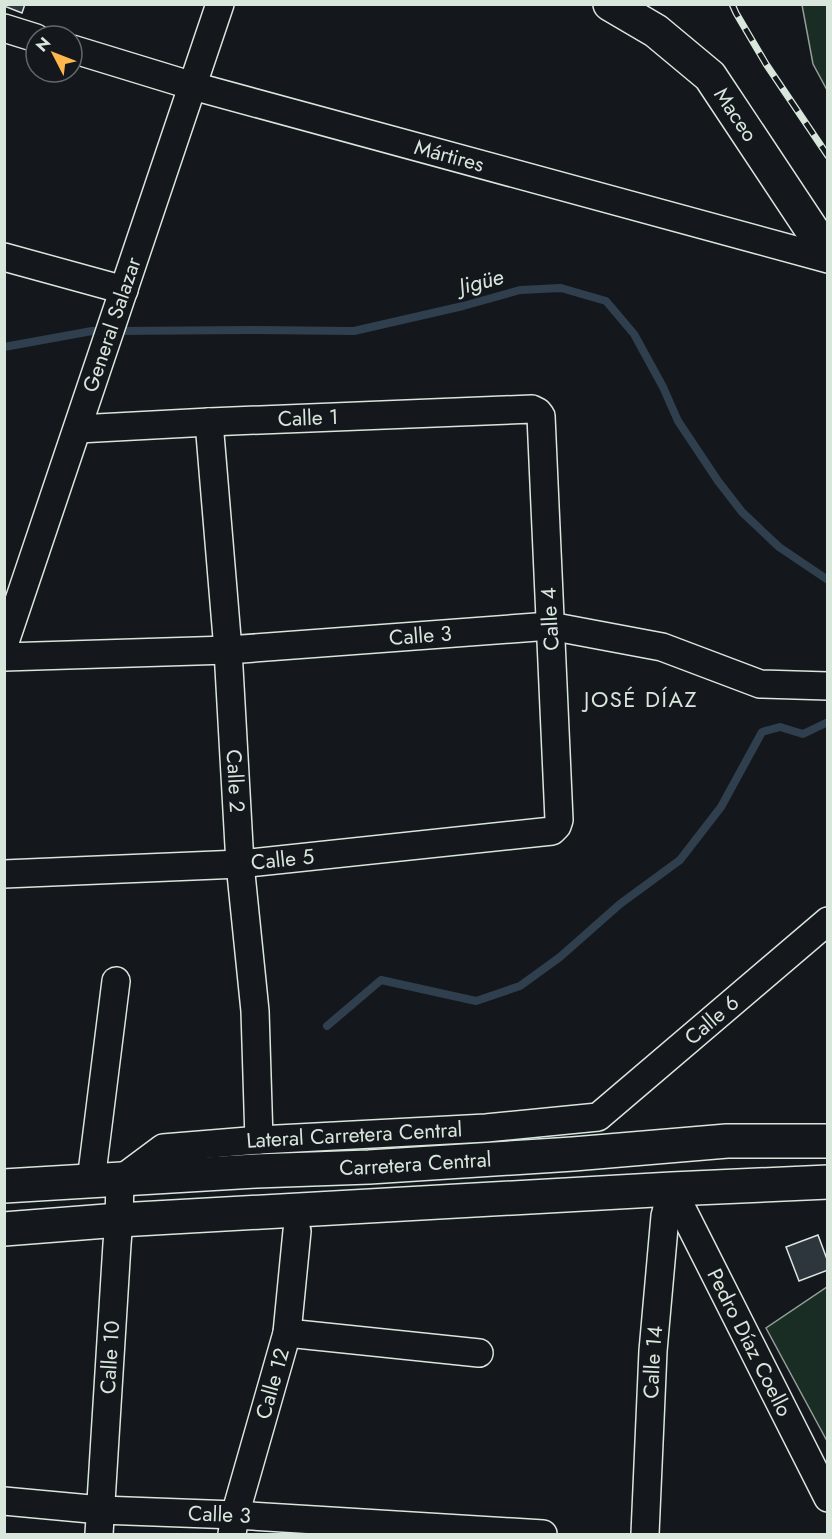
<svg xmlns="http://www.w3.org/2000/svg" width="832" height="1539" font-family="Jost,sans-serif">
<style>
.green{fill:#1a2d24;stroke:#939e99;stroke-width:1.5}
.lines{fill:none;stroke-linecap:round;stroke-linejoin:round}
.stream{stroke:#2f3f4d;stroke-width:8}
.building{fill:#2c363c;stroke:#d8e6dc;stroke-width:1.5}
.minor-casing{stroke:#d8e6dc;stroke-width:30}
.major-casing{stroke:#d8e6dc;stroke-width:36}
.minor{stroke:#14181c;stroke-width:27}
.major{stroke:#14181c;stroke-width:33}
.rail-casing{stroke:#d8e6dc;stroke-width:7}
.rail{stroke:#14181c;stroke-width:4.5;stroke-dasharray:14;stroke-linecap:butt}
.labels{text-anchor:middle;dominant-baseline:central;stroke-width:4.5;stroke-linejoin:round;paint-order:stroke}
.street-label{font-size:21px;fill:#d8e6dc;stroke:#14181c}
.water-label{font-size:22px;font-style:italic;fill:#d8e6dc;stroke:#14181c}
.neighbourhood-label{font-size:22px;letter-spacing:1.5px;fill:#d8e6dc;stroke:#14181c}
</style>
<rect width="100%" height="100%" fill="#14181c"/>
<!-- green -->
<path class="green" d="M802,5H827V90L813,64Z
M827,1287V1441L766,1328Z"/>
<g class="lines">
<!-- stream -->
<path class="stream" d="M116,331L251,330L354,331L463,306L520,290L561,288L606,301L634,334L663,387L678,421L718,481L742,512L779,547L828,580
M4,347L92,331H104
M327,1026L381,980L476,1001L520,986L560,957L620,904L680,860L721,807L762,732L780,727L803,734L828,722"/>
</g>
<!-- building -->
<path class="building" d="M4,4H25L22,13L4,6Z
M818,1235L828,1262V1270L799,1281L786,1247Z"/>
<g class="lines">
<defs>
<g id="minor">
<path d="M4,28L36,38"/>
<path id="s1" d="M72,49L193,86L828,259"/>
<path d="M4,257L124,290"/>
<path id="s2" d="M209,422L228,650L240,864L255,1011L259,1140"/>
<path id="s3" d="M4,645L220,4"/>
<path id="s4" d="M4,657L228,650L550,626L662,647L760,684L828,686"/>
<path id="s5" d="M4,874L240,864L552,831L557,826L559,820L541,416L538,412L532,409L209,422L78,429"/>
<path d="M91,1181L116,981"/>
<path id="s6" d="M672,1189L828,1498"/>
<path d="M287,1333L479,1353"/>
<path id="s7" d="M4,1501L101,1510L235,1515L543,1534"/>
<path id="s8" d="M99,1534L117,1244L119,1220L120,1180L163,1148L259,1140L486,1128L598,1117L828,921"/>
<path id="s9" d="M232,1534L235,1515L287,1333L297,1231"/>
<path id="s10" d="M645,1534L653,1351L665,1216L672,1189"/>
</g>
<g id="major">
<path id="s11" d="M610,4L656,31L710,76L828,254"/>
<path id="s12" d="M4,1186L256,1171L369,1167L573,1154L727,1141H828"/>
<path d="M4,1229L119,1220L672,1189L828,1182"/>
</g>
</defs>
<!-- minor casing -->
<use href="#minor" class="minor-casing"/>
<!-- major casing -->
<use href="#major" class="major-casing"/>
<!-- minor -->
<use href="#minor" class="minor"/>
<!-- major -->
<use href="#major" class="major"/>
<defs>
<path id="rail" d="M732,4L736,13L766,64L828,156"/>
</defs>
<!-- rail casing -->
<use href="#rail" class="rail-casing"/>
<!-- rail -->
<use href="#rail" class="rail"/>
</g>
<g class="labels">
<!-- street labels -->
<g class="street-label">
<text stroke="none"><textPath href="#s11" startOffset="170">Maceo</textPath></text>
<text stroke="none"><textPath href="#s1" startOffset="392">Mártires</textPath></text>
<text stroke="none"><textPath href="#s3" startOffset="338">General Salazar</textPath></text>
<text transform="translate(308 418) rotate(-2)">Calle 1</text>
<text transform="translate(550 619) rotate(-93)">Calle 4</text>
<text stroke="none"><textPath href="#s4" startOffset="417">Calle 3</textPath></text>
<text stroke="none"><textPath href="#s2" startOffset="360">Calle 2</textPath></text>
<text stroke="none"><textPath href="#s5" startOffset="279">Calle 5</textPath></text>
<text stroke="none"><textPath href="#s8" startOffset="994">Calle 6</textPath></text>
<text stroke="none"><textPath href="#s8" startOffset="600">Lateral Carretera Central</textPath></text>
<text stroke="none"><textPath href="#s12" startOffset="412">Carretera Central</textPath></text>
<text stroke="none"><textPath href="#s6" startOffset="172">Pedro Díaz Coello</textPath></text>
<text stroke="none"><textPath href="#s8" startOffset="177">Calle 10</textPath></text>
<text stroke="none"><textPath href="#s10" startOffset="172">Calle 14</textPath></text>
<text stroke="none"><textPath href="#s9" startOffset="156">Calle 12</textPath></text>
<text stroke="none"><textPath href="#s7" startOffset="216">Calle 3</textPath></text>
</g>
<!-- water labels -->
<g class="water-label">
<text transform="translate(481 281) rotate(-14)">Jigüe</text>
</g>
<!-- neighbourhood labels -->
<g class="neighbourhood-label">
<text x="641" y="699">JOSÉ DÍAZ</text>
</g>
</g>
<!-- border -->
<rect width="832" height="1539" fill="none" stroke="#d8e6dc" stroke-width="12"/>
<!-- north arrow -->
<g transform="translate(54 54) rotate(312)"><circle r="28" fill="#14181c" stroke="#626a69" stroke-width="1.5"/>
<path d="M0-4.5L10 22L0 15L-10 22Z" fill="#ffb74d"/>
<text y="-9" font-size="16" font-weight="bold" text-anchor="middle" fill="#d8e6dc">N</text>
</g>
</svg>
